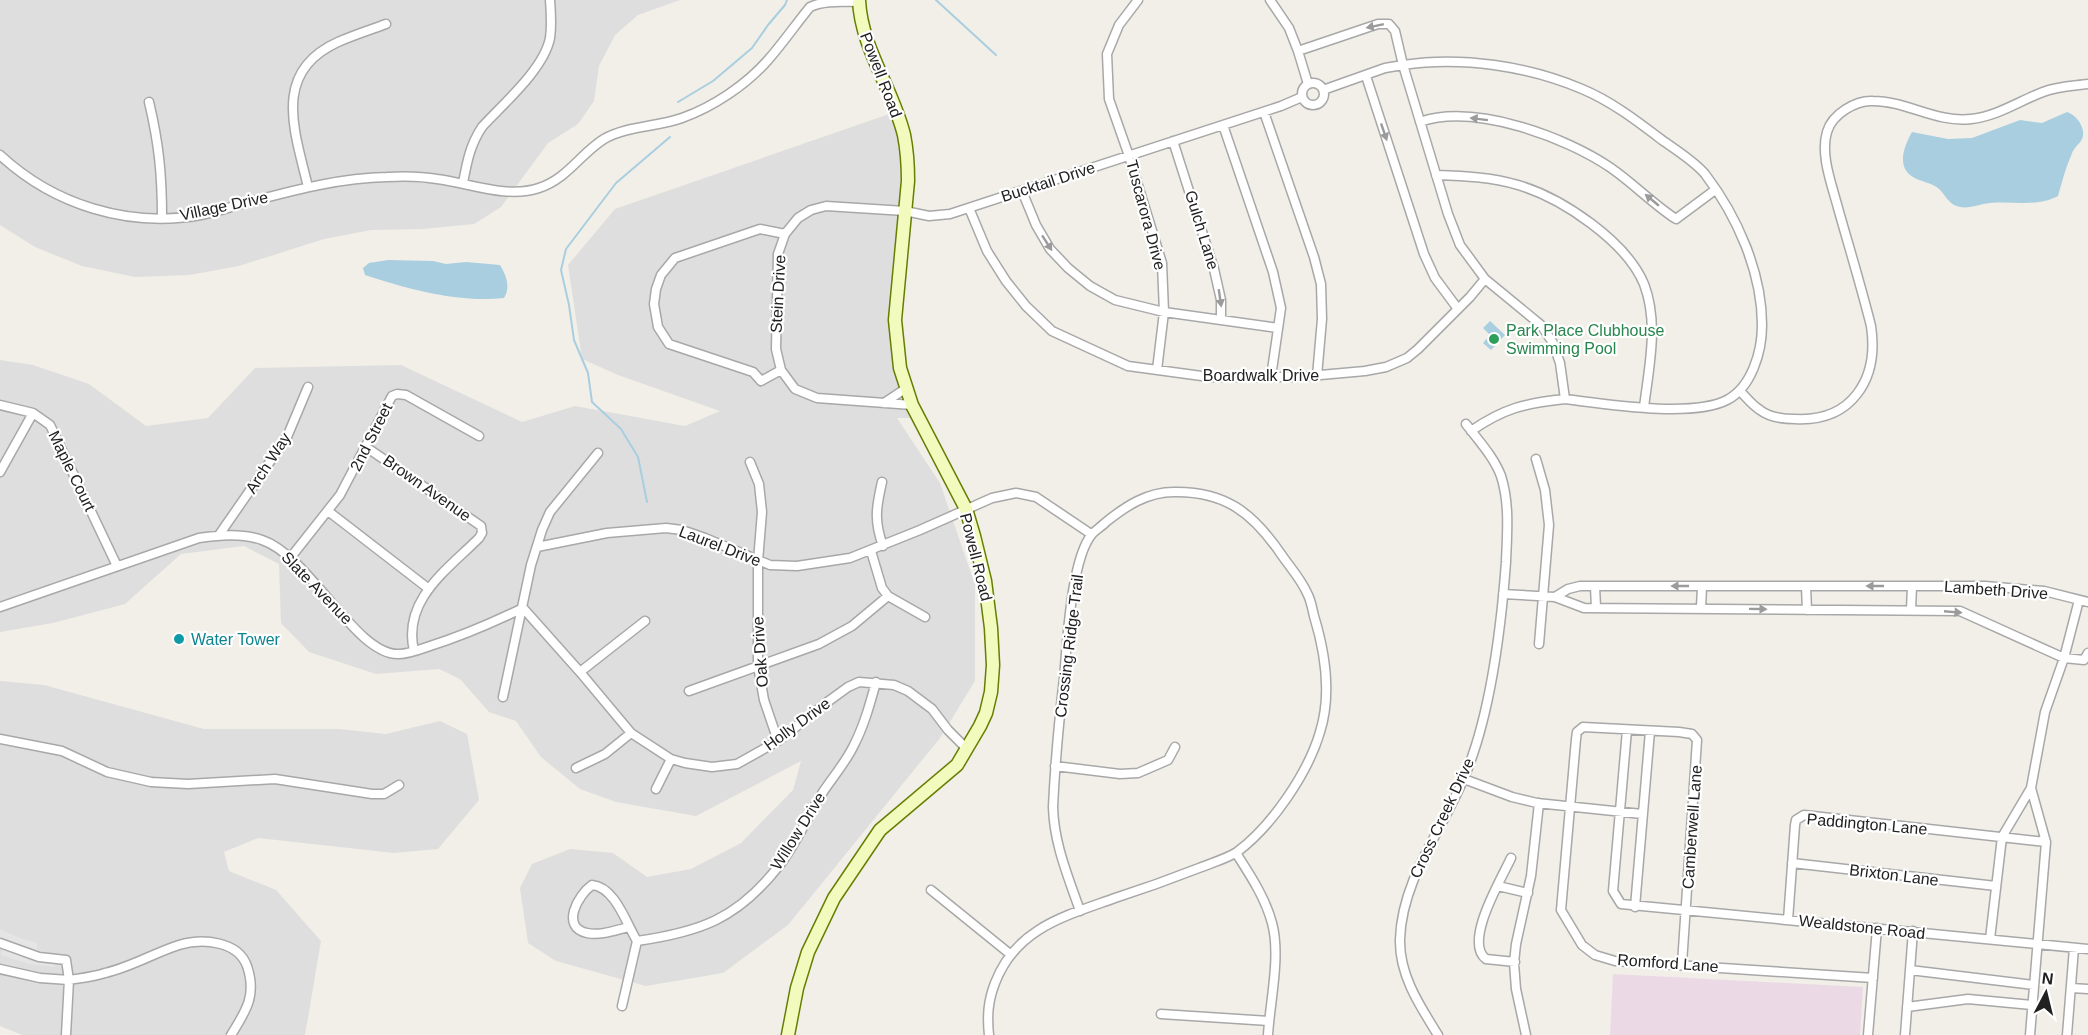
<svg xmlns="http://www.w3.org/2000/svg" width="2088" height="1035" font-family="Arial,sans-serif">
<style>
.residential{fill:#dfdede}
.industrial{fill:#ebdae6}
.parking{fill:#e5e5e5}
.water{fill:#a8cee0}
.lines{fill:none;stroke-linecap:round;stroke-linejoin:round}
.stream{stroke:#a8cee0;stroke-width:2}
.street-casing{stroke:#a8a8a8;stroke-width:11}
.secondary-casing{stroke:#667e02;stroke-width:15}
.street{stroke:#fff;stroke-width:8}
.secondary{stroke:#f2fbbd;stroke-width:12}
.oneway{fill:#9b9b9b}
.leisure-dot{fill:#2e9e5b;stroke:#fff;stroke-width:2}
.culture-dot{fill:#0f9aa8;stroke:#fff;stroke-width:2}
.labels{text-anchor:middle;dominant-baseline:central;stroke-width:4.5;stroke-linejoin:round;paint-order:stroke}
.street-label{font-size:16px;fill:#212121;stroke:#fff}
.leisure-label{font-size:16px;fill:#27864d;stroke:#fff;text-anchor:start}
.culture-label{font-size:16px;fill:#0d838f;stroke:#fff;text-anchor:start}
</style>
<rect width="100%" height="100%" fill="#f2efe8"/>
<!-- residential -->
<path class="residential" d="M0,0H680L638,15L615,35L599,66L594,101L578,124L548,143L501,207L474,224L423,229L371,230L324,239L239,266L189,275L135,277L82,266L35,247L0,225Z
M895,112L908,159L895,321L918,418H897L940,483L975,585V681L940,738L788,925L723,973L646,986L556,961L528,943L520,888L532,864L570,849L613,853L647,877L691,869L741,843L793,790L801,761L696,816L616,802L580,789L541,757L516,721L489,712L460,679L439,669L376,674L309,652L281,623L279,564L244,546L181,554L125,604L53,623L0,632V360L33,365L89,384L146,426L208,418L255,368L401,365L522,422L575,406L685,426L720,411L618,375L582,359L568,265L615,209Z
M0,681L44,685L204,729H339L386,734L440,721L467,734L479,800L438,849L394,853L258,838L224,852L229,871L276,890L321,941L305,1035H22L0,1026Z"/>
<!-- industrial -->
<path class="industrial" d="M1613,974L1863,987L1860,1035H1610Z"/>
<!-- parking -->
<path class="parking" d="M0,929L20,938L37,943V949L57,959L55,967L29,964L1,955L3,948L0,944Z"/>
<!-- water -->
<path class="water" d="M2067,112C2077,115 2088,130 2081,141C2077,146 2073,149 2071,156C2065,169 2062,183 2058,196C2038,207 2013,201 1990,203C1978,204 1966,211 1954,205C1947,201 1944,193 1938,188C1930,182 1921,182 1913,177C1896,167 1904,146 1912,132L1948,139L1972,138L2020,120L2042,123Z
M388,260L433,261L446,264L466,262L500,265C506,275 511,287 504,298C458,303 408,289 365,275L363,268L369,263Z
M1490,321L1505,335L1491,350L1483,343L1490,335L1483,328Z"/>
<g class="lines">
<!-- stream -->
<path class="stream" d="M936,0L996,55
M678,102L713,81L752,48L768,25L785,5L787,0
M647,502L638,457L621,429L592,402L588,373L574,340L569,305L561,270L566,249L616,183L670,137"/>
<defs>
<path id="street" d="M1138,0L1119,25L1107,54L1109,99L1129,156L1162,263L1164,312L1157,370
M1270,0L1289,28L1298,51
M1366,76L1424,254L1435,278L1458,309
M1302 94a11 11 0 1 1 22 0a11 11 0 1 1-22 0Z
M1308,84L1298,51L1378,24H1389L1395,31L1403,65L1385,68L1323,90
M149,102C159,144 162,175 162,218
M1264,112L1314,257L1321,284L1322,319L1317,376
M1420,122C1474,103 1566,137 1611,168C1634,184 1653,204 1676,219L1715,190
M1223,125L1273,272L1281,308L1271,377
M1173,141L1214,269L1221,300V320
M0,155C54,205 128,228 201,215C217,212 233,206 249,202C295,190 339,178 387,177C403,176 420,176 437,179C469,183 507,199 539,188C567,179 580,154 604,139C626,126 657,127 682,118C713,107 746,85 768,60C783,43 796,24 810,7C825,0 842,2 859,2
M1436,175C1464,176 1491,177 1518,185C1562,198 1626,241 1644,284C1659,323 1649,367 1644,407
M463,183C467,162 470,145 482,127C503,104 544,69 550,38C552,25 551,13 550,0
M308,187C295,132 271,72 338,42C354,35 370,30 386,24
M1022,191L1036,225L1050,249L1068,268L1090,286L1115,300L1164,312L1278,328
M969,208L987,251L1006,281L1026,306L1052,331L1128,366L1209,377H1298L1365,371L1386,367L1407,358L1418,349L1470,297L1485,279
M781,370L761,381L753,372L669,344L658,327L654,304L656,289L661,275L675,258L760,229L785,234
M1740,391C1746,397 1752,405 1760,410C1770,418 1783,419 1795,419C1852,422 1879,379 1871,326C1861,286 1849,247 1838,208C1832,185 1820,155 1827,132C1832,114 1856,100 1873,101C1907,101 1936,123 1971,119C1998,116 2019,101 2043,92C2058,86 2073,86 2088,84
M884,403L905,389
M0,405L33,413L50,425L117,566
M912,405L817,398L795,389L781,370L776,349L778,254L785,234L798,218L811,210L826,206L905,211L929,216L950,214L1281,106L1302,97
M1471,431C1504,408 1526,403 1565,399C1606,404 1692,418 1727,400C1752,387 1762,351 1762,325C1762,272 1737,216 1705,174C1694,161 1676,150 1662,140C1637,121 1611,101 1582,89C1527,66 1462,56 1403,65L1448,214L1460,245L1485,279L1541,325L1553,343L1560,363L1565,399
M366,447L481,526L482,533L479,538C447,570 402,600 414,651
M1536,459L1545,490L1549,525L1539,644
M750,462L759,484L762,512L758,561V666L764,700L778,741
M0,472L33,413
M882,482C876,508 874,521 883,546
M328,511L429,589
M219,535L287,437L308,387
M537,547L607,533L666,528L682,530L705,538L770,565L797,566L850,558L920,530L992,498L1016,493L1036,497L1091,534
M871,551L882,588L888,596L925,617
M291,557L340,495L392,396L397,394L406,395L479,436
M1595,586L1596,608
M1806,587L1807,610
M1503,594L1555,597L1584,608L1960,611L2064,658L2084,660L2088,653
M1555,597L1568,589L1580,586H1985L2044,591L2088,602
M0,607L199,538C220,535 242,533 262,540C310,556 356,656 399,654C409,654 421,649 430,646C462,636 492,623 523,608
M523,608L580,672L631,733L671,759L685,763L712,767L737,764L778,741L826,703L848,687L859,682L894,685L908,691L932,709L948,730L967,749
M1701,608L1702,587
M1911,610L1912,586
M580,672L645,621
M689,691L819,644L852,626L888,596
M503,697L531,565L542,530L550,512L598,453
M1627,730L1613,891L1621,904L2088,949
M0,739L62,751L107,772L151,782L188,784L275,779L372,794H384L399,785
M1055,766L1120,774L1138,773L1168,760L1175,747
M576,768L605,754L631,733
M1464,779L1512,797L1537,803L1642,814
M656,789L671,759
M1236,853C1250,875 1265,897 1272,923C1281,956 1270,1001 1268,1035
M1511,858C1502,878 1463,942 1486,959L1515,962
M1792,863L1996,886
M1498,886L1528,893
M931,890L1010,954
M1635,907L1650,731
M1788,920L1795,825L1796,820L1804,815L2046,842
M629,927C616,930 600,936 587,933C560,927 578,895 592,885C615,887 626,923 637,941
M1990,939L2002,837L2031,788
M637,941C700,932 737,919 778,867C796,845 807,817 823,792C833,777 845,763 853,747C864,726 870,704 876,682
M0,943L39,957L66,960L69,980L40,978L0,969
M1682,964L1697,740L1692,734L1679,732L1583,727L1577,732L1576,739L1561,910L1582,945L1595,955L1615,961L1873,978
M1910,970L2034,985
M2071,988L2088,989
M622,1006L637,941
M1907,1007L1968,999L2032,1005
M1161,1014L1269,1021
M66,1035L69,980C81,978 93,977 105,973C131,967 154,953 179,945C203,938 238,941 247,966C257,995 246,1011 231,1035
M989,1035C987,1016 988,1001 995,983C1016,928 1065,916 1115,898C1143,889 1171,879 1199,868C1211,863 1226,859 1237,852C1272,826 1308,773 1320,732C1332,694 1325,652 1314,616C1312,608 1311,600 1307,593C1301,579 1289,566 1281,554C1253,513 1225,491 1174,492C1147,492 1126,506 1106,522C1102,526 1096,530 1092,534C1071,559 1067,644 1064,678C1059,721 1055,764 1053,807C1054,844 1068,876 1080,911
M1438,1035C1420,1006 1399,975 1400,939C1402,880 1441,832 1463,780C1490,719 1501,629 1506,562C1507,534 1510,504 1501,476C1494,457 1478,440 1466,424
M1526,1035L1516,989L1514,963L1516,944L1531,876L1539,803
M1868,1035L1877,928
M1905,1035L1913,931
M2030,1035L2046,842L2031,788L2045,712L2064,658L2079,600
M2067,1035L2074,948"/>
<path id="secondary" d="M788,1035L797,988L808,952L834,898L880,830L957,765L980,726L986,713L991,692L993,665L991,628L985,581L974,536L966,509L912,405L900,368L895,320L908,181C908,166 907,150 904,135C893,89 861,48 859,0"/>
</defs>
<!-- street casing -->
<use href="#street" class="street-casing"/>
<!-- secondary casing -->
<use href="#secondary" class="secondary-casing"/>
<!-- street -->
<use href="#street" class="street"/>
<!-- secondary -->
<use href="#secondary" class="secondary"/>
</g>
<!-- one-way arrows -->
<defs><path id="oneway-solid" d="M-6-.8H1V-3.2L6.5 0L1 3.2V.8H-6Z" transform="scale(1.5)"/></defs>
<g class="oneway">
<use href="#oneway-solid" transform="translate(1375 26) rotate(168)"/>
<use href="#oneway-solid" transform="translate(1479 119) rotate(-173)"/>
<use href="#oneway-solid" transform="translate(1384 132) rotate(71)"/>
<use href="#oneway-solid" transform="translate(1652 200) rotate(-140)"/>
<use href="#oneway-solid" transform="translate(1047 243) rotate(57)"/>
<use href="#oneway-solid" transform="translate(1220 298) rotate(82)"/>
<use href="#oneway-solid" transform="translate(1680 586) rotate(-180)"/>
<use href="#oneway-solid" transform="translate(1875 586) rotate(180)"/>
<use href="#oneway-solid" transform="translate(1758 609) rotate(1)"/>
<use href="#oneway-solid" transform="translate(1953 612) rotate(5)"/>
</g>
<!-- markers -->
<circle class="leisure-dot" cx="1494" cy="339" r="6"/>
<circle class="culture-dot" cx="179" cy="639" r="6"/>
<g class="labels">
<!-- street labels -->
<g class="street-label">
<text transform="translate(881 75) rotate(69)">Powell Road</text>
<text transform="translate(1048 182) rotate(-18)">Bucktail Drive</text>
<text transform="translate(224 206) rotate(-12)">Village Drive</text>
<text transform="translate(1146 215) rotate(75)">Tuscarora Drive</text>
<text transform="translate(1202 230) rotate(73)">Gulch Lane</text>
<text transform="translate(778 294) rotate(-87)">Stein Drive</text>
<text x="1261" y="375">Boardwalk Drive</text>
<text transform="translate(371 437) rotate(-63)">2nd Street</text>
<text transform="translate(268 463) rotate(-57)">Arch Way</text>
<text transform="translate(72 471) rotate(64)">Maple Court</text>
<text transform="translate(427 488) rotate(35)">Brown Avenue</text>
<text transform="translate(720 546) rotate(21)">Laurel Drive</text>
<text transform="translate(976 557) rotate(76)">Powell Road</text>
<text transform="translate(317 588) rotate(46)">Slate Avenue</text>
<text transform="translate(1996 590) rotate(4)">Lambeth Drive</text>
<text transform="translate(1069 646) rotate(-83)">Crossing Ridge Trail</text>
<text transform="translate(760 652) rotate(-94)">Oak Drive</text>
<text transform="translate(797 724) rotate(-36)">Holly Drive</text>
<text transform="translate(1442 818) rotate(-65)">Cross Creek Drive</text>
<text transform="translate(1867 824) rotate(5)">Paddington Lane</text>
<text transform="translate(1692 827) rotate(-86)">Camberwell Lane</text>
<text transform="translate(798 831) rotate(-58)">Willow Drive</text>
<text transform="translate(1894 875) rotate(7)">Brixton Lane</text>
<text transform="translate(1862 927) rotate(6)">Wealdstone Road</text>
<text transform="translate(1668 963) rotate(4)">Romford Lane</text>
</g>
<!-- leisure labels -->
<g class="leisure-label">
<text x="1506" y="330">Park Place Clubhouse<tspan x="1506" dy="18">Swimming Pool</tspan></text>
</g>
<!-- culture labels -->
<g class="culture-label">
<text x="191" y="639">Water Tower</text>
</g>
</g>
<!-- north arrow -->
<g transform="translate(2046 993) rotate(7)" stroke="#ffffff" stroke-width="4.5" paint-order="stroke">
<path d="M0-4.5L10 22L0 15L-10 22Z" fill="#212121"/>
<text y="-9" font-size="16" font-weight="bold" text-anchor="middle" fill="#212121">N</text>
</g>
</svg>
